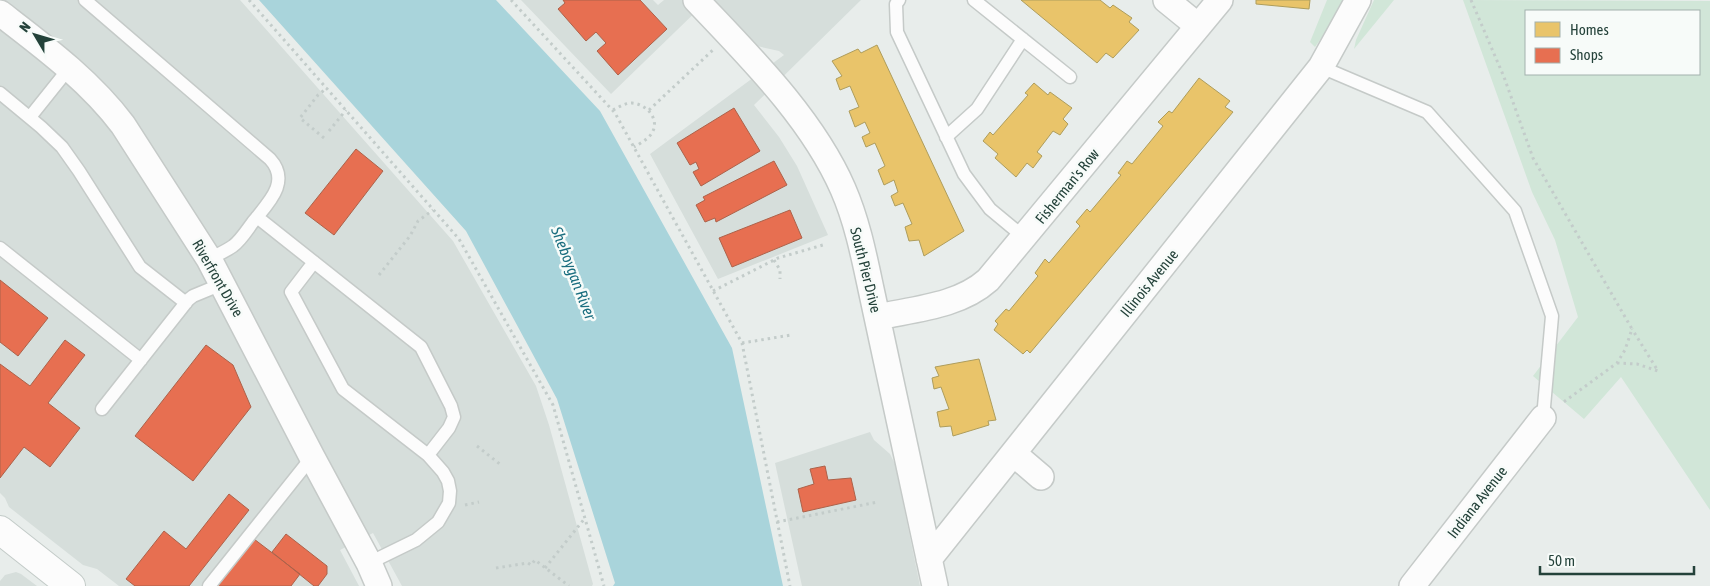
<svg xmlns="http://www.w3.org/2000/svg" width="1710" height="586" font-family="'Asap Condensed',sans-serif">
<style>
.built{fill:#d6dedb}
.green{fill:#d1e6d8;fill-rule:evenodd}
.water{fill:#a9d4db}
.homes{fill:#e9c46a;stroke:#ae9d5c}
.shops{fill:#e76f51;stroke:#ac624a}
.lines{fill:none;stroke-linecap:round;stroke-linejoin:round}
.lane-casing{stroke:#c5cac8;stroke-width:15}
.street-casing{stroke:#c5cac8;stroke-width:28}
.secondary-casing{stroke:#c3cbc8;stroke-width:30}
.path{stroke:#c3ccca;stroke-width:3;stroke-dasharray:2.5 4;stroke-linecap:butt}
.lane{stroke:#fcfcfc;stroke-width:12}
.street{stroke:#fcfcfc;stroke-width:25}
.secondary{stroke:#fcfcfc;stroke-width:28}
.labels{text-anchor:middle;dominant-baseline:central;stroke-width:5;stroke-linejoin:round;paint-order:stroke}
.street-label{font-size:15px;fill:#24423a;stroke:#f7fbf9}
.water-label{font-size:16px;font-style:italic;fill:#1c6f80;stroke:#f7fbf9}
</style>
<rect width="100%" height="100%" fill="#e8edeb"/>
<!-- built -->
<path class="built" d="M0,0H240L453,241L536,386L549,425L593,584L592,586H402L373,533L340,550L359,586H119L97,569L83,565L9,507L5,498L0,493Z
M521,0H653L658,5L664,0H708L611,94Z
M715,0H861L754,105L779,137L797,166L828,235L718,279L650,154L784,55L779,51L757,46L752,42L717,4Z
M870,432L874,440L890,454L895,464L920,586H802L775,463Z
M16,572L21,574L37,586H0V581L5,575Z"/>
<!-- green -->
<path class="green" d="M1327,0H1348L1315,47L1310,42Z
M1374,0H1394L1354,49L1356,40Z
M1463,0L1710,1V510L1621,377L1584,419L1533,376L1578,317L1555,240L1532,192ZM1526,11H1699V74H1526Z"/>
<!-- water -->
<path class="water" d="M259,0H496L600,111L732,348L783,586H613L615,583L557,399L466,231Z"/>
<!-- homes -->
<path class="homes" d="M1021,0H1100L1110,8L1113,5L1132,18L1129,22L1139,30L1113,58L1106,53L1097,63Z
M1256,0H1310L1309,9L1256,4Z
M877,45L964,231L924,256L919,240L909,241L905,227L912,224L903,203L895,206L891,196L898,192L894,180L884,185L878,170L885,166L875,143L866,147L862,137L870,133L865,122L855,127L849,111L859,107L850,86L840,90L836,79L842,76L832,61L858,49L861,53Z
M1199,78L1230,101L1225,107L1233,112L1030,353L1027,350L1023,354L994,330L998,324L995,321L1006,309L1009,311L1038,276L1035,273L1045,259L1049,263L1080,226L1076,222L1087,209L1090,212L1121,175L1118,173L1127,161L1132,164L1163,126L1158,122L1169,111L1172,113Z
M1034,83L1048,95L1050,92L1072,108L1063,119L1068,124L1060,135L1053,131L1037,152L1042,156L1033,168L1027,163L1016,177L995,158L998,154L983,141L990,132L993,135L1028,95L1025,93Z
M979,359L996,420L988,421L989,425L953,436L951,426L940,427L937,412L949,409L941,387L934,389L932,378L939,376L935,367Z"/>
<!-- shops -->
<path class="shops" d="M563,0H640L667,29L618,75L597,51L606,43L596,32L586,41L558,9L565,3Z
M734,108L760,151L701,186L693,172L699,169L696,162L690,165L677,143Z
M356,149L383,171L334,235L305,213Z
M774,161L787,185L716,222L715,218L705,222L696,205L705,200L703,197Z
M790,210L802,238L732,267L719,238Z
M0,280L48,318L18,356L0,342Z
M65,340L85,355L48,403L80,428L50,467L24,447L0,478V364L30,386Z
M206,345L233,365L251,407L193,481L135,436Z
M825,466L828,480L851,478L856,500L803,512L798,489L814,484L810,469Z
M229,494L249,510L189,586H135L126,579L164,531L186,549Z
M286,534L327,566V574L318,586H314L272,552Z
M254,539L300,574L291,586H218Z"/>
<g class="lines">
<defs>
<path id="lane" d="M85,0L270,159C291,182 268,203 253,222C247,230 241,240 233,246C226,251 217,255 209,259
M899,0L896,4L897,32L964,174L990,209L1025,238
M974,0L1070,77
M1321,67L1427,112L1515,211L1552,316L1543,418
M0,93L41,127L62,147L79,171L140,267L186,303
M30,117L70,67
M946,137L977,109L1023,39
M257,217L421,347L451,406L454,417L449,428L428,455
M0,248L141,360
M314,262L291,292L343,389L428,455L443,472L448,481L450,491L449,503L438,522L416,540L369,563
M102,409L188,300L193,296L222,284
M209,586L312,457"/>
<path id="street" d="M696,0C749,56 812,118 843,189C857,221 864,256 871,289L935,586
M1166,0L1198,26
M0,13C44,47 89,80 123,125L209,259L312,457L369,563L379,586
M878,317C915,309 959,306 988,280L1220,0
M1014,454L1041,477
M929,559L1321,67L1358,0
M1412,586L1543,418"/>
<path id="secondary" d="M0,530L71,586"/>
</defs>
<!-- lane casing -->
<use href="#lane" class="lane-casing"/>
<!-- street casing -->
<use href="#street" class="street-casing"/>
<!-- secondary casing -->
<use href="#secondary" class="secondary-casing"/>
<!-- path -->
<path class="path" d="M249,0L459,239L553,405L604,586
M511,0L615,113L742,343L790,586
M1471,0L1504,77L1533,158L1632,329L1625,350L1617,363L1561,404
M613,110C619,107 625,103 632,103C646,104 659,118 653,131C650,138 641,143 634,147
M649,110L714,49
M329,131L346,110
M324,138L300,118L318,95L327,88
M774,260L780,270V279
M379,275L410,236L418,221L433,210
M713,291L778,258L823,245
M742,343L791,335
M1617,363L1637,364L1658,371L1632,329
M477,446L501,465
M465,505L479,502
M777,522L878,502
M496,568L528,563L531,565L535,560L569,586
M545,568L585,518"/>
<!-- lane -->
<use href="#lane" class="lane"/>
<!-- street -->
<use href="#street" class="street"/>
<!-- secondary -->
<use href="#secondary" class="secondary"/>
</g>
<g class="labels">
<!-- street labels -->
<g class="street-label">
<text transform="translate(1067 186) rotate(-51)">Fisherman's Row</text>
<text transform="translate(866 270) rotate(76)">South Pier Drive</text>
<text transform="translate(218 278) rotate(60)">Riverfront Drive</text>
<text transform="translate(1149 283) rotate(-51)">Illinois Avenue</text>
<text transform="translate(1477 502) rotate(-52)">Indiana Avenue</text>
</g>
<!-- water labels -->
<g class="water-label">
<text transform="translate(574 273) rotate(69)">Sheboygan River</text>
</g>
</g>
<!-- legend -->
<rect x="1525" y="10" width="175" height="65" fill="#f7fbf9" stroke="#a3b1ad"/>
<rect x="1535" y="22" width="25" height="15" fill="#e9c46a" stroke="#a3b1ad"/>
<text x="1570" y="35" font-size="15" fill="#24423a">Homes</text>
<rect x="1535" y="48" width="25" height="15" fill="#e76f51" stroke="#a3b1ad"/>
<text x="1570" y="60" font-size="15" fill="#24423a">Shops</text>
<!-- north arrow -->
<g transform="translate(35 35) rotate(308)" stroke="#f7fbf9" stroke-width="4" paint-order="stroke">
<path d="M0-4L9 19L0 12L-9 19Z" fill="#24423a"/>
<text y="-8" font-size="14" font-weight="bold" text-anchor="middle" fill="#24423a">N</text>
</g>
<!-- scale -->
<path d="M1540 566v8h154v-8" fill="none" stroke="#24423a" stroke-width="2.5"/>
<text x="1548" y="566" font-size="15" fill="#24423a" stroke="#f7fbf9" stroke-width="4" paint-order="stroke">50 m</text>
</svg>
